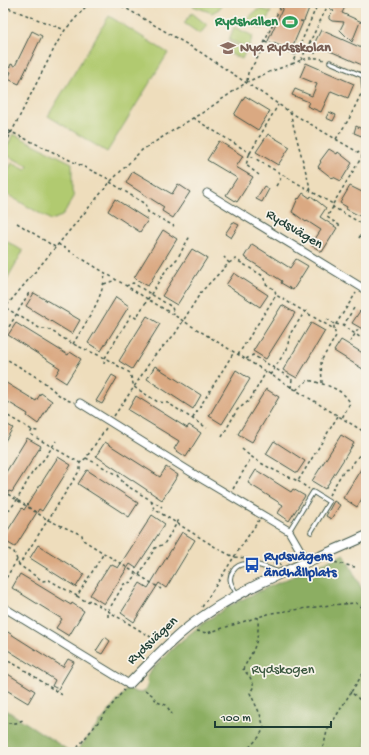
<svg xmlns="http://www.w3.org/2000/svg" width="369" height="755" font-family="'Gochi Hand',sans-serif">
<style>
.green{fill:#b1ca70;stroke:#688452}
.forest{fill:#8cae62;stroke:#56764b}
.building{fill:#daa982}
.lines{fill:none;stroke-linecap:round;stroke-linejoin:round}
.service-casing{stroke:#3e5548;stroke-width:5.5}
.minor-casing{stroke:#3e5548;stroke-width:9}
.tertiary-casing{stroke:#3e5548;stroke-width:11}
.path{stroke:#3e5548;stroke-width:1.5;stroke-dasharray:3 3;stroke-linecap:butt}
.service{stroke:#fff;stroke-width:3.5}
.minor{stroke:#fff;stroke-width:7}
.tertiary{stroke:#fff;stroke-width:9}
.labels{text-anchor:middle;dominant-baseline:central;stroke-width:3.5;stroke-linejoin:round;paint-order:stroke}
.leisure-label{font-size:14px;font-weight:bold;fill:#27864d;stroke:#f7f3e8;text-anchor:end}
.education-label{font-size:14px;font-weight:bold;fill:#785e54;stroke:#f7f3e8;text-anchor:start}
.street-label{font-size:14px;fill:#1f3d34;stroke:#f7f3e8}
.transit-label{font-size:14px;font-weight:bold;fill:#164399;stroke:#f7f3e8;text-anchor:start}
.park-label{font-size:14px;fill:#3c5940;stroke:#f7f3e8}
</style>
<rect width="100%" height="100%" fill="#f7f3e8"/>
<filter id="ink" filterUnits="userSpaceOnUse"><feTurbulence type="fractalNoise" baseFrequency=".025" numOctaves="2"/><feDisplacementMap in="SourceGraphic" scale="8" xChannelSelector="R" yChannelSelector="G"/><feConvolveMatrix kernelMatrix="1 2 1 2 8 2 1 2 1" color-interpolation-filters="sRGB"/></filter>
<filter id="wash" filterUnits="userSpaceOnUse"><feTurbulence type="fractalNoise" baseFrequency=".012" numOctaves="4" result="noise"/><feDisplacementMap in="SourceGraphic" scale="16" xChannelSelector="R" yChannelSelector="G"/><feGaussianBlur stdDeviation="0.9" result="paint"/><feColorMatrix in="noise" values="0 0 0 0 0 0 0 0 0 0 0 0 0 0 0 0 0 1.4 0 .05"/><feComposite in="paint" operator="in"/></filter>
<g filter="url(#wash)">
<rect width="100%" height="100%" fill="#eeddbc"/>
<!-- green -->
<path class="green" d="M195,3H222L219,9L212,13L193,6Z
M261,9L271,12L262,29L250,24L247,19L257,10Z
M192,13L207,25L200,34L184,23Z
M109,16L168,53L107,152L48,116Z
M234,27L253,36L248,48L229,40Z
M229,42L246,50L242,59L224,51Z
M13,134L72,163V191L74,197L62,216L51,220L3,192V179L12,163L26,170L28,166L4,154Z
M3,239L23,251L3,286Z"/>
<!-- forest -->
<path class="forest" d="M344,554L366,597V752H76L128,688L135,692L142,693C148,688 148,684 147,676C169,648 209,616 241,600C275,583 310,570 344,554Z
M3,708L71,752H3Z"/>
<g id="blocks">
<!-- building -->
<path class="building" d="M285,3H311L304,21H300L303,22L291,50L268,41Z
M333,3L345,7L342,13L362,22H360L352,42L340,30L344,22L332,21L329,19V16L334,11L330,9Z
M321,30L366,50V55L362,65L314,44Z
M32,31L42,36L19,84L8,79L11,72L8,71L11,64L15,66Z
M306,63L354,84L348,98L331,91L321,112L307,106L309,102L292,95L295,89L312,96L317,84L300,77Z
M245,96L270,111L258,130L234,115Z
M329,112L336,115L333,121L326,118Z
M356,126L366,131L364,137L354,133Z
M268,134L290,147L278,165L256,152Z
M219,141L243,156L236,167L253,177L237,202L226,195L237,178L207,160Z
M329,149L337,154L338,152L352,163L341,181L333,177L332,178L318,167L321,162L320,161Z
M133,171L172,194L178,184L190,192L173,218L162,211L164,207L126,183Z
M264,186L269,189L262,202L256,199Z
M350,186L366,194V211L362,217L346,209L347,207L340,203Z
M303,193L310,198L311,196L326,208L320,217L337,228L322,252L311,245L321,230L307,221L306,222L292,212L298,198L299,199Z
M115,199L148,220L140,232L108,211Z
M233,222L239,225L231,238L225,234Z
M163,230L177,239L148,286L134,278Z
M252,244L290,268L296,259L308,266L293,290L281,283L282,281L244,257Z
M192,249L207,258L177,305L162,296Z
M234,273L268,295L260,307L226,285Z
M34,293L80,320L72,334L26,306Z
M116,297L129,306L101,351L88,343Z
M282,305L295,313L266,359L253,351Z
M360,311L366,315V331L352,323Z
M147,316L160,324L132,369L119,361Z
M16,323L68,355L70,352L81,359L66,383L55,376L60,368L8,335Z
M311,323L325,331L297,378L283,370Z
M341,340L366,355V371L334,351Z
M155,366L201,395L193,409L147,379Z
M236,370L250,379L222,424L209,416Z
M112,375L117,378L102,404L96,401Z
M3,381L36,401L41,393L52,401L38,424L27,416L28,414L3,399Z
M266,389L279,397L252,442L238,434Z
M136,396L187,428L189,425L201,433L186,457L174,449L179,441L128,410Z
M3,422L13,428L3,444Z
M341,435L354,443L325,489L312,481Z
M27,438L41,446L12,492L9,491L3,500V477Z
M274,441L305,461L297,473L266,454Z
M105,442L160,477L166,467L178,475L162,500L96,456Z
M58,457L71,465L42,511L39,509L15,547L3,540V538L22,508L24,510Z
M366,461V492L357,507L343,498Z
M87,470L138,503L129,517L78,484Z
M256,470L291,492L293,489L305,496L289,521L278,513L283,505L248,483Z
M334,501L340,505L331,519L326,516Z
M152,515L165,524L136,568L130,564L104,604L90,595L110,564L118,568Z
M182,532L195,540L166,588L159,583L134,622L121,613L140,583L148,588Z
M38,545L84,574L76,587L30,558Z
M20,574L71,605L72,603L84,611L69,636L56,628L62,619L12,588Z
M3,629L63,667L68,659L74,662L58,689L52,686L55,680L3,647Z
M105,637L110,641L102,654L96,651Z
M3,671L35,691L28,703L3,688Z"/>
</g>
</g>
<g filter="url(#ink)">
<use href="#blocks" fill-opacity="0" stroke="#3e5548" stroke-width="1"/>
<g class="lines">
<defs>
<path id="service" d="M330,62L363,76L364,88L366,89
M363,76L366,69
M289,531L313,492L329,502L311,532
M237,594C232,586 227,579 233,571C242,556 266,568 279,572"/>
<path id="minor" d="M207,193L366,290
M80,403L202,479L289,531L307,562
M3,607L129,684"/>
<path id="tertiary" d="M129,684C153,660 176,634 205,615C254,581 312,561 366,536"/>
</defs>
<!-- service casing -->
<use href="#service" class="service-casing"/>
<!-- minor casing -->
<use href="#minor" class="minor-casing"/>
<!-- tertiary casing -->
<use href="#tertiary" class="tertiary-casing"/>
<!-- path -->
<path class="path" d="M117,3L200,52L290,112L366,157
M3,6L65,30
M310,40L316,56
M265,42L296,55
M301,60L329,3
M292,64C303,59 313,55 324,60
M247,81L248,73L258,57L282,3
M290,112L295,132L311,191
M193,118L250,153L249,155L333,204V207L366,226
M3,128L111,180
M3,137L12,132
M336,139L349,119L361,94
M3,149L57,43L65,30L89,3
M250,153L278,105
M249,155L246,165L259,175
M110,182L145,204L148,212L174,226
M276,186L283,175
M333,204L363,155
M333,207L327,217L342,227
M17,223L55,247
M359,238L366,226
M58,244L366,433
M229,263L235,259L263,276L266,284L275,290L276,295L334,329V324H336L356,293
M104,284L116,280
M126,286L133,283L172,307L174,315
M6,308L41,329H48L73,344L105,358L130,373L134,387L158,402L168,403L207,428
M3,310L112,180L142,150L193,118L202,113L247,82L269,72L292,64L318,3
M327,319L334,324
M336,324L343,326L366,341
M343,326L354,308
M6,332L30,291
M350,342L359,328
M73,344C86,322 104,298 105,272
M238,355L276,295
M3,357C15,364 26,371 38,378C50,385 60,400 74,402
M246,359L253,355L292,379L291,388
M104,364L105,358L131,315L136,318L166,270L177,259L190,236
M270,375L287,349L290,334L304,313L309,309
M322,383L321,361L336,336L334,329
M296,390L308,380C323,384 343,388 350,403L342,418
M3,413L32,430L38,431
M114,416L134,387L154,356L175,334L201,292L229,263L224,257
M193,418L234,352
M106,428L86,458L118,475L124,484L162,507
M32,430L30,434L80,463
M362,430L366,423
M222,437L237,410L250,400L266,372
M242,449C258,464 278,472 298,481L338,416
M86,458L80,463V470L19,565L43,581L49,580L77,596L104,553
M298,481L309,489
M233,489L251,458
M3,491L48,520L82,535L83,540L161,589
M329,495L344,470L349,469L366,446
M151,501L154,509L220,550L234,557L259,520
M3,514L11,508L17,500L32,473L45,458L56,441
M3,546L14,552L19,565
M329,561L355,567
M273,564H281
M139,575L155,548L164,544L180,518
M3,583L17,560
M77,596L87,602L90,600L159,642
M202,607L234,557L247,558
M108,617V611L124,584L131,582L137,574
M197,631L207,633L271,613L331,605L356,603L366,611
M3,659C26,668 43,684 64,696
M366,669L351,692L360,700L366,703
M145,690L152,695L157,702L166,705L172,714
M3,725L5,723H16L25,719
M74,752L124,690
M245,752L259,737L264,728L260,714L250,693L254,686L250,677L243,669C255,648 259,642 258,617
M319,752L324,745L327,731L351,692"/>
<!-- service -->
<use href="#service" class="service"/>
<!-- minor -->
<use href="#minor" class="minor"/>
<!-- tertiary -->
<use href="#tertiary" class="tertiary"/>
</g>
</g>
<!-- icons -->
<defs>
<symbol id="stadium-bare" viewBox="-9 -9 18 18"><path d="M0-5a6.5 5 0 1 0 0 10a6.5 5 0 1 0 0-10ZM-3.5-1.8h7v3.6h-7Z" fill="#2e9e5b" stroke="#f7f3e8" stroke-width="2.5" paint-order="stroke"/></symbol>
<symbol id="school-bare" viewBox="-9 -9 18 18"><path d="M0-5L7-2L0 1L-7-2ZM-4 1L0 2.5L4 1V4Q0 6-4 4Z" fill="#8d6e63" stroke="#f7f3e8" stroke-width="2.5" paint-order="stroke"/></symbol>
<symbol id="bus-bare" viewBox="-9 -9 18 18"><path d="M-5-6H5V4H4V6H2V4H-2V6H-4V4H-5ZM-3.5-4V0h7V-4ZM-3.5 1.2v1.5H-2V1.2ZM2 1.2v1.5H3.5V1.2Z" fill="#1a4fb4" stroke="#f7f3e8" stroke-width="2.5" paint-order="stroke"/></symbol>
</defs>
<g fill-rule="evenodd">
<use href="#stadium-bare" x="279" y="11" width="22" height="22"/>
<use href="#school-bare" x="217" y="37" width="22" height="22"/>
<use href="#bus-bare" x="241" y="554" width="22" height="22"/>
</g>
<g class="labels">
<!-- leisure labels -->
<g class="leisure-label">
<text x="278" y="22">Rydshallen</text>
</g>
<!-- education labels -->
<g class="education-label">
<text x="240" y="48">Nya Rydsskolan</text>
</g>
<!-- street labels -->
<g class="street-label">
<text transform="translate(294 230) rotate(31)">Rydsvägen</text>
<text transform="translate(153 641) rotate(-43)">Rydsvägen</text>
</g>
<!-- transit labels -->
<g class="transit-label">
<text x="264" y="557">Rydsvägens<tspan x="264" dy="16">ändhållplats</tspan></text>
</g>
<!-- park labels -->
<g class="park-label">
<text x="283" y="670">Rydskogen</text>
</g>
</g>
<!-- margin -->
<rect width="369" height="755" fill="none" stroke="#f7f3e8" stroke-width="16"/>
<!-- scale -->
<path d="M215 721v6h116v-6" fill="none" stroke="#1f3d34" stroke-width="2"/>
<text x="221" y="721" font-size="12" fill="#1f3d34" stroke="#f7f3e8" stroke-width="3" paint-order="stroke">100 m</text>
</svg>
